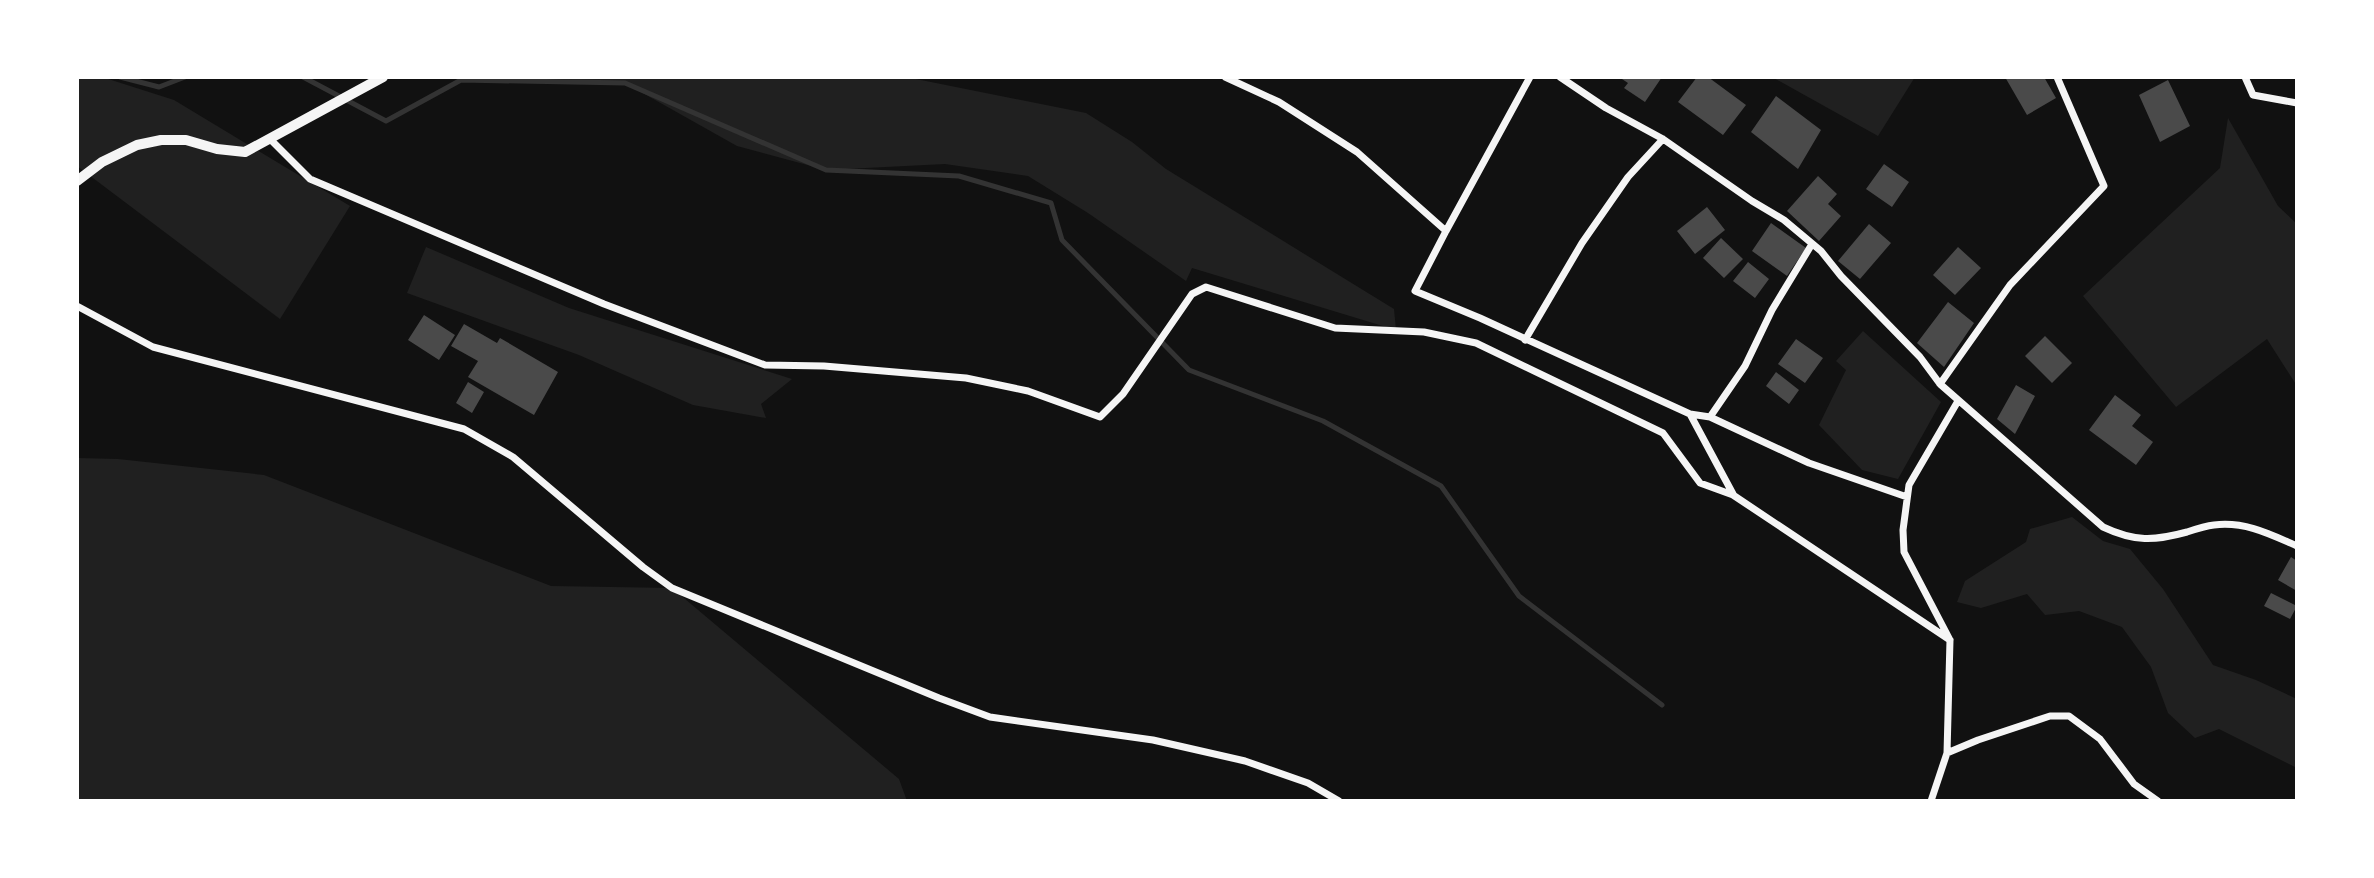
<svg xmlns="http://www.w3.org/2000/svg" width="2374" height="878" font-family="Helvetica,sans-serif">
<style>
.green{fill:#202020}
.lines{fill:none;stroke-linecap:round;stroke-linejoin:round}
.stream{stroke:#333;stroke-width:5}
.building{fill:#4a4a4a}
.minor{stroke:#f5f5f5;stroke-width:7}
.tertiary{stroke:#f5f5f5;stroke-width:10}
</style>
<rect width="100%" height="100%" fill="#111"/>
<!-- green -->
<path class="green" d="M77,77H102L174,100L350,206L280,319L77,166Z
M530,77H906L1086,113L1132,142L1166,169L1394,309L1396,330L1192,268L1186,281L1088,213L1028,176L945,164L826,170L737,146L625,83Z
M1772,77H1915L1878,136Z
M2228,118L2278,206L2297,224V386L2267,339L2176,407L2083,296L2220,168Z
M426,247L569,308L792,379L761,404L766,418L693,405L579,355L407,293Z
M1863,331L1941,402L1898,479L1862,470L1819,425L1846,370L1836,361Z
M77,458L118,459L264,475L551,586L672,588L899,779L907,801H77Z
M2072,517L2103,541L2130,549L2163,589L2213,665L2256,680L2297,699V768L2219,729L2195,738L2168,713L2151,667L2122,627L2079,611L2045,615L2027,594L1981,608L1957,602L1965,581L2026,542L2030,529Z"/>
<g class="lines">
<!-- stream -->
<path class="stream" d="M120,77L159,87L185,77
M303,77L386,121L461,80L625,83L826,170L959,176L1051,203L1062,240L1189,370L1323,421L1441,486L1519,596L1662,705"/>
</g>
<!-- building -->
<path class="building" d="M1619,77H1662L1645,102L1624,88L1628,83Z
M1697,77H1708L1746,105L1723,135L1678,102Z
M2005,77H2044L2056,98L2027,115Z
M2168,80L2190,126L2160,142L2139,95Z
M1776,96L1821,130L1798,169L1751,132Z
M1884,164L1909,182L1892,207L1866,189Z
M1818,176L1837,194L1828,204L1841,216L1819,241L1787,211Z
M1707,207L1725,230L1695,254L1677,231Z
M1771,223L1806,248L1787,276L1752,251Z
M1869,224L1891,243L1860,279L1838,261Z
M1721,238L1743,259L1724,278L1703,258Z
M1958,247L1981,268L1955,295L1933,275Z
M1748,262L1769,279L1755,298L1733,281Z
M1948,302L1974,323L1944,367L1917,343Z
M424,315L455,335L439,360L408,340Z
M464,324L497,343L500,338L558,372L534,415L468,377L478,361L451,346Z
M2045,336L2072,363L2052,383L2025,356Z
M1796,339L1823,358L1805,383L1778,364Z
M1776,372L1799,390L1789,404L1766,386Z
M468,382L484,392L472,413L456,403Z
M2016,385L2035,396L2015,434L1997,419Z
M2115,395L2141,415L2132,426L2153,442L2136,465L2089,430Z
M2291,557L2297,561V591L2278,580Z
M2271,593L2297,606L2290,619L2264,606Z"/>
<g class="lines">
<!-- minor -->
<path class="minor" d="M1225,77L1279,102L1357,152L1446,231L1415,291L1480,318L1690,414L1733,494
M1560,77L1606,108L1663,139L1752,201L1784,220L1821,251L1841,276L1920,357L1940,384L2103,527C2135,542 2154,541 2187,532C2196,529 2205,526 2214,525C2244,521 2270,534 2297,546
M2245,77L2253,95L2297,103
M270,139L310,179L604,304L765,365L824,366L966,378L1028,391L1100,417L1123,394L1192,294L1206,287L1335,328L1424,332L1476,343L1663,433L1700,483L1733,495L1950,640
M1446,231L1530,77
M77,306L153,347L464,429L513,457L643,567L672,588L939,698L990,717L1153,740L1245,761L1308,783L1339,801
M1525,340L1582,243L1628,177L1663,139
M1940,384L2010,285L2104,186L2057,77
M1690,414L1710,417L1745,366L1772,310L1812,244
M1710,417L1809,463L1907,497
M1947,753L1978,740L2050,716H2069L2100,739L2134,784L2158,801
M1931,801L1947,753L1950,640L1904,552L1903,530L1909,485L1958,401"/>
<!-- tertiary -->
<path class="tertiary" d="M77,181L102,162L137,145L161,140H186L217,149L245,152L383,77"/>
</g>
<!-- border -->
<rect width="2374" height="878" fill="none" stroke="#ffffff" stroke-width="158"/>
</svg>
